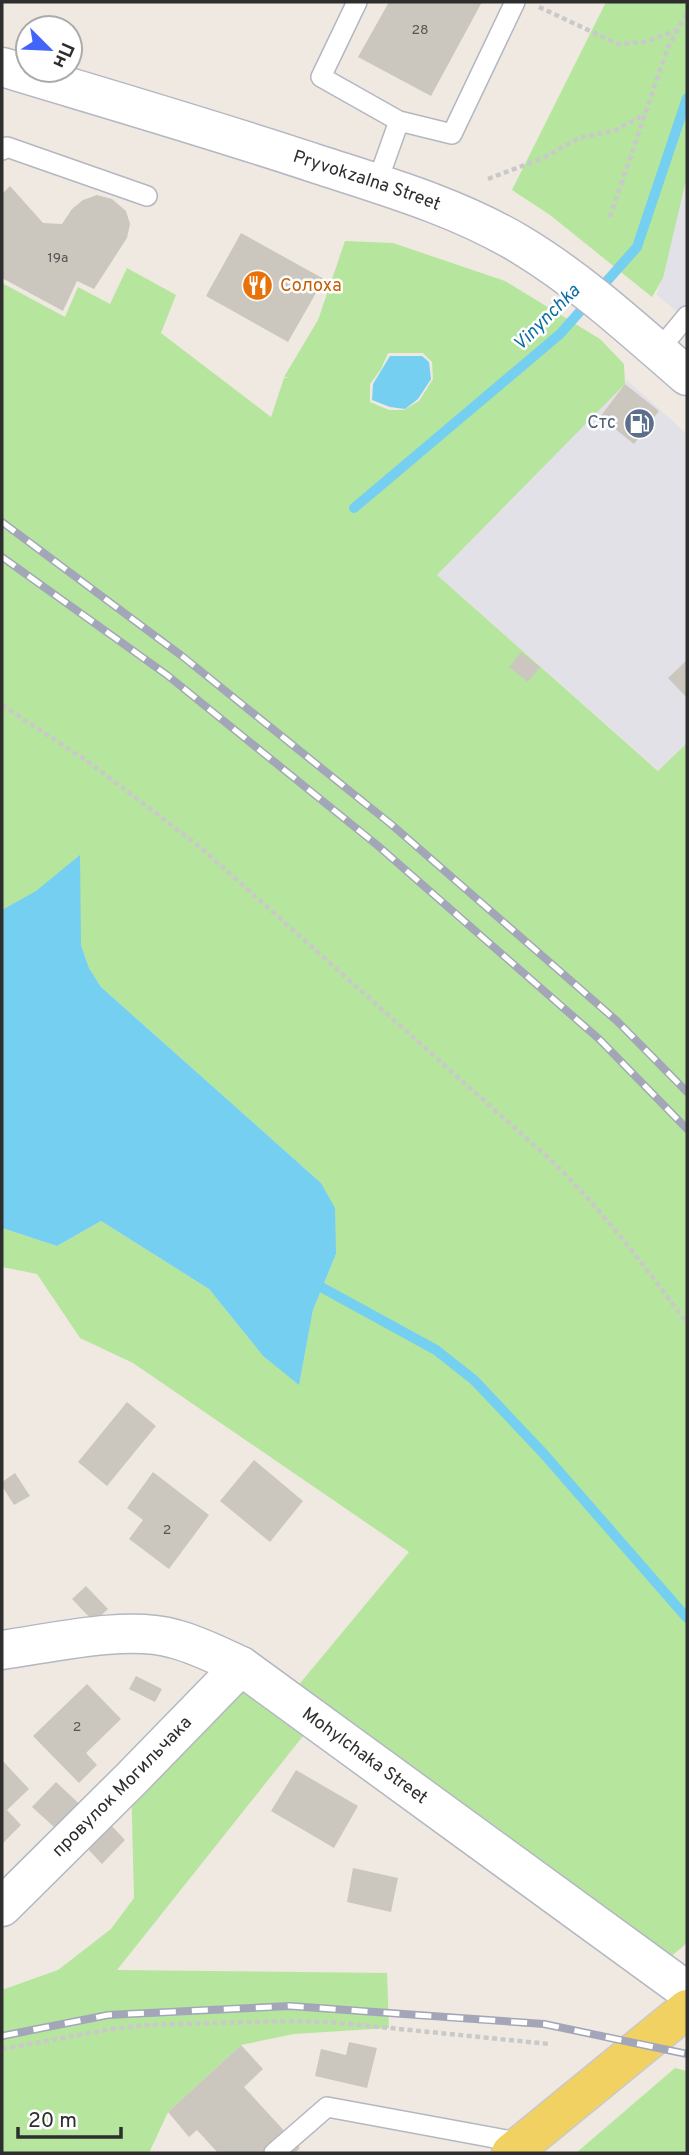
<svg xmlns="http://www.w3.org/2000/svg" width="689" height="2155" font-family="Overpass,sans-serif">
<style>
.industrial{fill:#e3e1e8}
.green{fill:#b6e59e;fill-rule:evenodd}
.water{fill:#75cff0}
.lines{fill:none;stroke-linecap:round;stroke-linejoin:round}
.stream{stroke:#75cff0;stroke-width:10}
.building{fill:#cbc7bf}
.service-casing{stroke:#b4b7c1;stroke-width:22}
.minor-casing{stroke:#b4b7c1;stroke-width:41}
.tertiary-casing{stroke:#b4b7c1;stroke-width:41}
.primary-casing{stroke:#c9c9c9;stroke-width:41}
.path{stroke:#c9c9c9;stroke-width:4.5;stroke-dasharray:5 3.5;stroke-linecap:butt}
.service{stroke:#fff;stroke-width:19}
.minor{stroke:#fff;stroke-width:38}
.tertiary{stroke:#fff;stroke-width:38}
.primary{stroke:#f2d163;stroke-width:38}
.rail-casing{stroke:#a3a6b8;stroke-width:8}
.rail{stroke:#fff;stroke-width:5;stroke-dasharray:16;stroke-linecap:butt}
.labels{text-anchor:middle;dominant-baseline:central;stroke-width:5;stroke-linejoin:round;paint-order:stroke}
.number-label{font-size:14px;fill:#555452}
.street-label{font-size:18px;fill:#2e2e2e;stroke:#fff}
.food-label{font-size:18px;fill:#c56008;stroke:#fff;text-anchor:start}
.service-label{font-size:18px;fill:#4e5e75;stroke:#fff;text-anchor:end}
.water-label{font-size:19px;font-style:italic;fill:#0d6fa3;stroke:#fff}
</style>
<rect width="100%" height="100%" fill="#efe9e1"/>
<!-- industrial -->
<path class="industrial" d="M687,176V320L657,295Z
M627,380L687,434V743L659,771L437,575Z"/>
<!-- green -->
<path class="green" d="M606,2H687V176L663,278L652,297L550,215L512,190Z
M345,241L393,243L505,281L600,339L624,364L625,384L437,575L658,771L687,743V1943L656,1969L315,1721L117,1970L387,1973L389,2028L294,2034L241,2045L168,2112L149,2153H2V1990L58,1970L111,1929L134,1898L131,1779L241,1666L287,1699L409,1552L133,1363L80,1338L37,1274L2,1267V1228L57,1246L101,1221L209,1289L263,1356L299,1384L313,1310L336,1254L321,1183L101,987L89,968L81,945L2,996V283L65,317L78,287L110,304L127,268L176,295L161,333L271,417L284,378H289L284,377L318,320ZM388,353H423L432,362L433,379L419,401L404,410H389L370,402V384L381,369Z
M675,2068L687,2071V2153H576Z"/>
<!-- water -->
<path class="water" d="M390,356H422L429,362L431,379L418,399L405,409L390,407L372,400L373,384Z
M80,855L81,945L89,968L101,987L321,1183L335,1208L336,1254L313,1310L299,1385L263,1356L209,1289L101,1221L57,1246L2,1228V910L36,891Z"/>
<g class="lines">
<!-- stream -->
<path class="stream" d="M354,508L560,334L637,247L687,98
M310,1281L436,1350L474,1380L543,1453L687,1618"/>
</g>
<!-- building -->
<path class="building" d="M389,2H482L431,96L358,57Z
M10,186L43,223L62,224L72,209L83,200L97,195L112,199L126,211L130,224L127,238L94,289L77,281L63,311L2,278V194Z
M241,233L324,279L288,342L206,296Z
M625,384L659,411L634,444L600,417Z
M521,652L540,667L528,682L509,667Z
M687,660V698L668,678Z
M127,1402L156,1426L107,1486L78,1462Z
M254,1460L303,1501L270,1542L220,1501Z
M153,1472L209,1515L169,1569L129,1539L143,1520L127,1508Z
M15,1473L30,1496L14,1505L2,1486V1482Z
M86,1586L108,1609L94,1622L72,1599Z
M136,1676L162,1689L155,1702L129,1689Z
M87,1684L121,1719L86,1753L97,1765L79,1783L33,1736Z
M2,1760L29,1789L7,1810L21,1825L2,1844Z
M296,1770L358,1806L334,1848L271,1811Z
M56,1782L87,1811L64,1836L32,1807Z
M110,1824L125,1840L102,1864L86,1847Z
M353,1868L398,1878L391,1912L347,1902Z
M349,2042L377,2048L367,2088L315,2076L321,2049L346,2055Z
M241,2045L263,2069L244,2087L300,2148L295,2153H218L197,2130L189,2137L168,2112Z"/>
<g class="lines">
<defs>
<path id="service" d="M357,2L321,77L399,121L452,134L515,2
M2,150L7,147L147,196
M377,183L399,121
M658,351L687,316
M274,2153L327,2107L522,2143"/>
<g id="minor">
<path id="s1" d="M2,1650C52,1643 127,1625 175,1639C198,1645 219,1656 241,1666L687,1991"/>
<path id="s2" d="M2,1907L131,1779L241,1666"/>
</g>
<g id="tertiary">
<path id="s3" d="M2,67C108,99 215,130 320,165C388,187 460,208 521,245C582,282 634,330 687,376"/>
</g>
<path id="primary" d="M511,2153L687,2009"/>
</defs>
<!-- service casing -->
<use href="#service" class="service-casing"/>
<!-- minor casing -->
<use href="#minor" class="minor-casing"/>
<!-- tertiary casing -->
<use href="#tertiary" class="tertiary-casing"/>
<!-- primary casing -->
<use href="#primary" class="primary-casing"/>
<!-- path -->
<path class="path" d="M539,7L618,44L645,42L677,30
M488,179L543,158L579,138L616,130L645,114
M610,217L668,47L687,13
M2,705L90,763L200,847L554,1163C604,1212 645,1267 687,1323
M2,2049L112,2029L146,2025L287,2021L330,2022L549,2044"/>
<!-- service -->
<use href="#service" class="service"/>
<!-- minor -->
<use href="#minor" class="minor"/>
<!-- tertiary -->
<use href="#tertiary" class="tertiary"/>
<!-- primary -->
<use href="#primary" class="primary"/>
<defs>
<path id="rail" d="M2,522L182,656L392,825L617,1021L687,1092
M2,557L167,675L377,845L599,1039L687,1129
M2,2036L108,2015L290,2006L544,2024L687,2054"/>
</defs>
<!-- rail casing -->
<use href="#rail" class="rail-casing"/>
<!-- rail -->
<use href="#rail" class="rail"/>
</g>
<!-- icons -->
<defs>
<symbol id="restaurant-disc" viewBox="-11 -11 22 22"><circle r="9.5" fill="#e8710a" stroke="#fff"/><path d="M-5-6h1v4h1v-4h1v4h1v-4h1v5L-1.5 .5V6h-2V.5L-5-1ZM5-6V6H3V1.5H1.5Q1.5-4 5-6Z" fill="#fff"/></symbol>
<symbol id="fuel-disc" viewBox="-11 -11 22 22"><circle r="9.5" fill="#5c6f8a" stroke="#fff"/><path d="M-5.5-6h7V0h2V4h1.3V-2.5L3-4.5l.8-.8L6-3V5H2.5V1h-1V6h-7ZM-4.2-4.7v3.2H.2V-4.7Z" fill="#fff"/></symbol>
</defs>
<g fill-rule="evenodd">
<use href="#restaurant-disc" x="240" y="268" width="35" height="35"/>
<use href="#fuel-disc" x="622" y="406" width="35" height="35"/>
</g>
<g class="labels">
<!-- number labels -->
<g class="number-label">
<text x="420" y="30">28</text>
<text x="58" y="258">19а</text>
<text x="167" y="1530">2</text>
<text x="77" y="1727">2</text>
</g>
<!-- street labels -->
<g class="street-label">
<text stroke="none"><textPath href="#s3" startOffset="382">Pryvokzalna Street</textPath></text>
<text stroke="none"><textPath href="#s1" startOffset="399">Mohylchaka Street</textPath></text>
<text stroke="none"><textPath href="#s2" startOffset="170">провулок Могильчака</textPath></text>
</g>
<!-- food labels -->
<g class="food-label">
<text x="280" y="286">Солоха</text>
</g>
<!-- service labels -->
<g class="service-label">
<text x="616" y="423">Стс</text>
</g>
<!-- water labels -->
<g class="water-label">
<text transform="translate(547 318) rotate(-45)">Vinynchka</text>
</g>
</g>
<!-- border -->
<rect width="689" height="2155" fill="none" stroke="#2e2e2e" stroke-width="7"/>
<!-- north arrow -->
<g transform="translate(49 49) rotate(114)"><circle r="33" fill="#ffffff" stroke="#ababab" stroke-width="2"/>
<path d="M0-5L12 26L0 18L-12 26Z" fill="#4264fb"/>
<text y="-10" font-size="19" font-weight="bold" text-anchor="middle" fill="#2e2e2e">Пн</text>
</g>
<!-- scale -->
<path d="M18 2127v10h103v-10" fill="none" stroke="#2e2e2e" stroke-width="3.5"/>
<text x="28" y="2127" font-size="21" fill="#2e2e2e" stroke="#ffffff" stroke-width="5" paint-order="stroke">20 m</text>
</svg>
